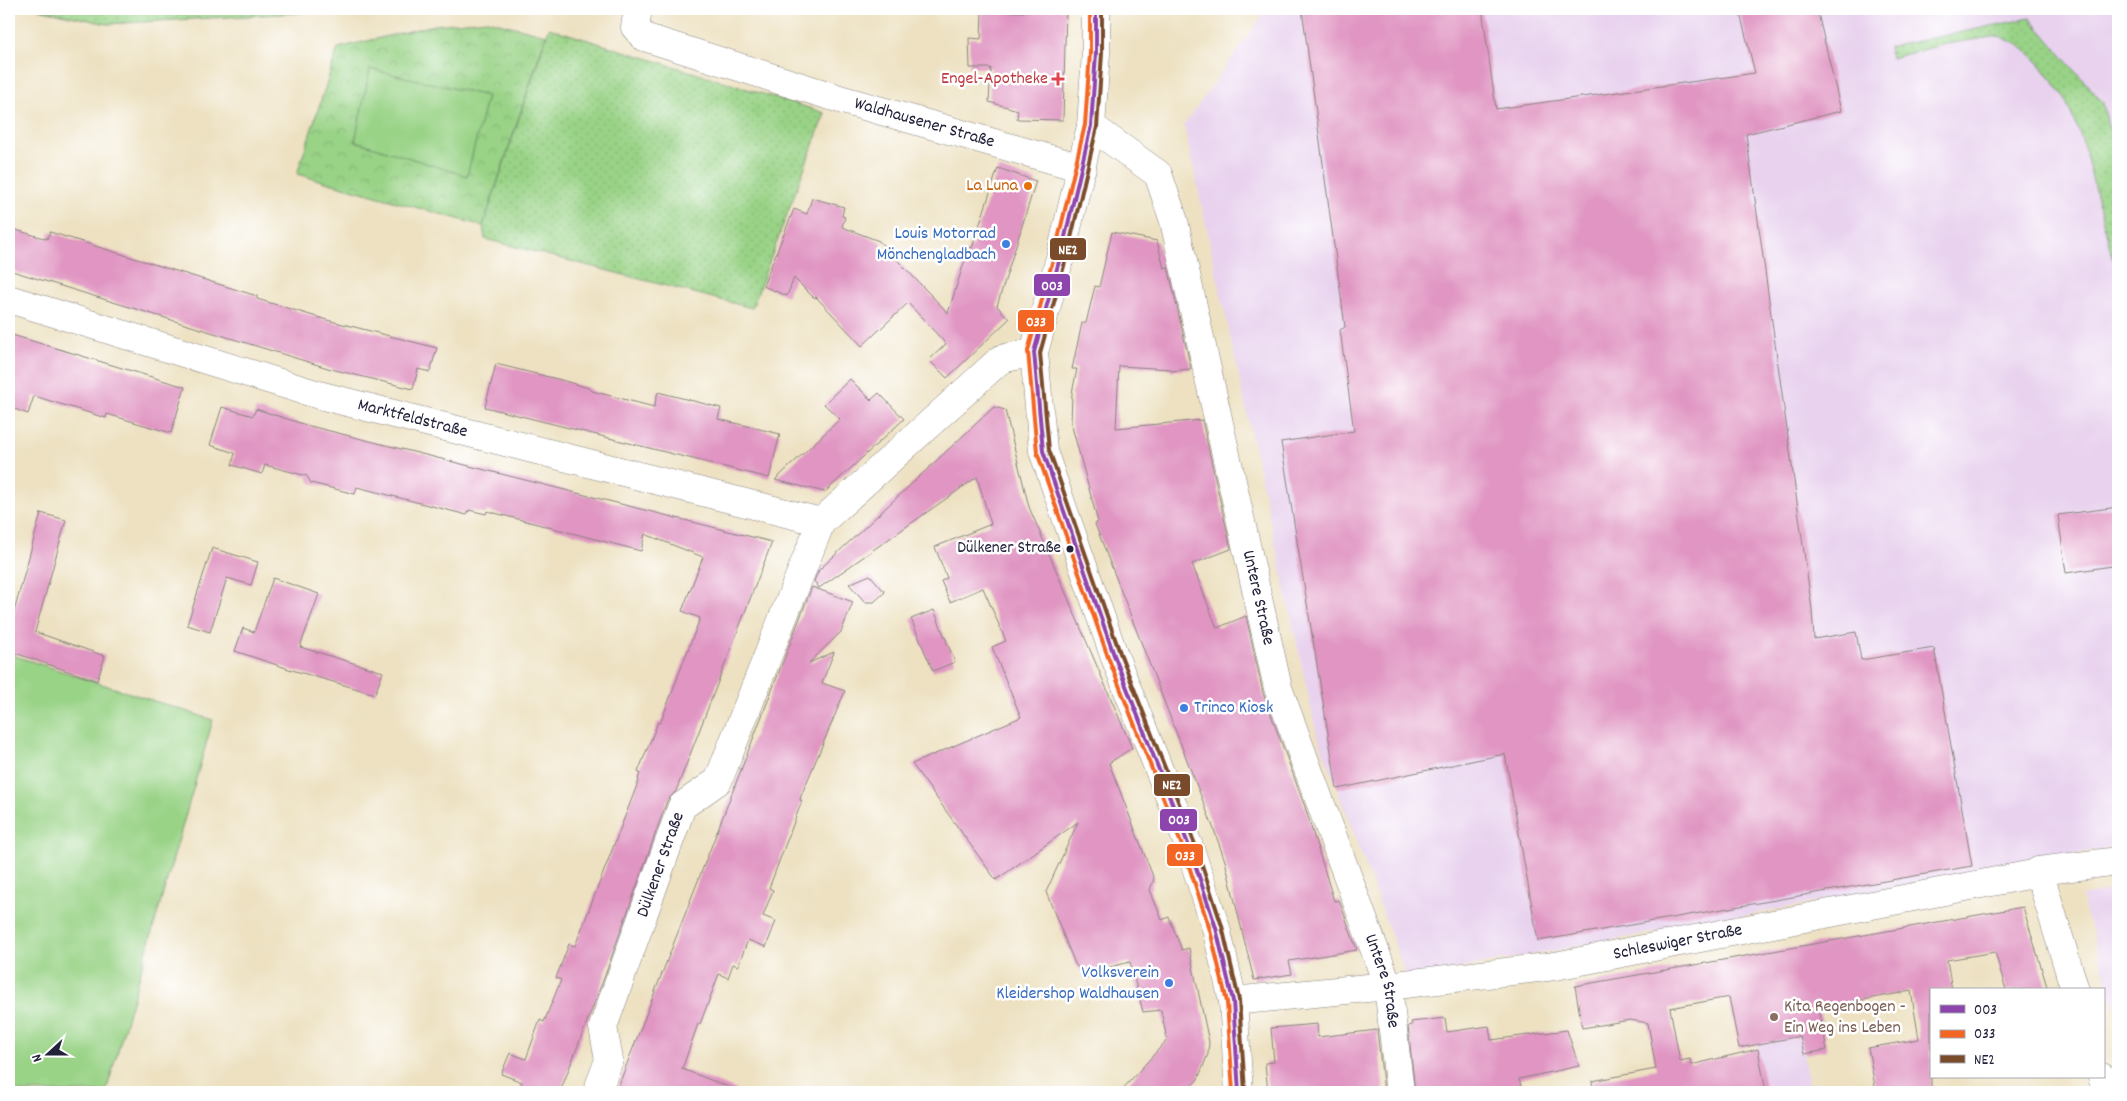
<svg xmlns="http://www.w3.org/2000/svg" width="2127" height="1101" font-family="Dekko,sans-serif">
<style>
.built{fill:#e8d2ee}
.grass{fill:url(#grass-dots);stroke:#5e7a60}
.park{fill:url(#park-crowns);stroke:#5e7a60}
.pitch{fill:#99d386;stroke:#5e7a60}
.building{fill:#e095c2}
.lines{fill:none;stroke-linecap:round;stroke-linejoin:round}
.minor-casing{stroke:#88827e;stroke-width:29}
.minor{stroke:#fff;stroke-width:28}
.bus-1-casing{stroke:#fff;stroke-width:8}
.bus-2-casing{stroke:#fff;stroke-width:8}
.bus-3-casing{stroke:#fff;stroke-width:8}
.bus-1{stroke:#8e44ad;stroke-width:4}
.bus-2{stroke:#f26522;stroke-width:4}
.bus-3{stroke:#7a4b2a;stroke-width:4}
.health-dot{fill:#e0444e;stroke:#fff;stroke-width:2}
.food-dot{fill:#e8710a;stroke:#fff;stroke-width:2}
.shop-dot{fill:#3f7fe0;stroke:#fff;stroke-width:2}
.bus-dot{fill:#22223b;stroke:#fff;stroke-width:2}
.education-dot{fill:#8d6e63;stroke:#fff;stroke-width:2}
.labels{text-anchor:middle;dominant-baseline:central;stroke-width:5;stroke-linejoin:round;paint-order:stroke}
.bus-label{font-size:17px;fill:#22223b;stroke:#fff;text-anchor:end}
.health-label{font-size:18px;fill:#be3a42;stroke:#fff;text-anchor:end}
.street-label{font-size:18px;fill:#22223b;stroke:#fff}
.food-label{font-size:18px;fill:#c56008;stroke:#fff;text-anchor:end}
.shop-label{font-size:18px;fill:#366cbe;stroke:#fff;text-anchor:end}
.education-label{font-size:18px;fill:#785e54;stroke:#fff;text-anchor:start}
.line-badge{stroke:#fff;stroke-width:2}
.badge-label{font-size:14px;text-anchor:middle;font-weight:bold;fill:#fff}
</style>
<defs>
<pattern id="grass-dots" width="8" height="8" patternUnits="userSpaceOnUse" patternTransform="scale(1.25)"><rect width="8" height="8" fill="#99d386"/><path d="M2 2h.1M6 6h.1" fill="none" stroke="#84b575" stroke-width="1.8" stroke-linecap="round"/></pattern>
<pattern id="park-crowns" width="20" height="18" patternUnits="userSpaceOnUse" patternTransform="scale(1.25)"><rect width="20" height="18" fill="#99d386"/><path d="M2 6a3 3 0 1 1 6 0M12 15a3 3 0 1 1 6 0" fill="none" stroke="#84b575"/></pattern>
</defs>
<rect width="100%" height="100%" fill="#fff"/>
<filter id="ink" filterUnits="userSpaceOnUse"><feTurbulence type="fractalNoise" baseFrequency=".02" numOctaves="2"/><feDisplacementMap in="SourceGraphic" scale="10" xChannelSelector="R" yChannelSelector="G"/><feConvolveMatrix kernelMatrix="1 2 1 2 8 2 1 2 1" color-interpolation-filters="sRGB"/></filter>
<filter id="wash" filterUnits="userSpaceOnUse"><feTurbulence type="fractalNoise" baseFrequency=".0096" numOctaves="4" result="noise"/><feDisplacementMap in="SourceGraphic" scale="20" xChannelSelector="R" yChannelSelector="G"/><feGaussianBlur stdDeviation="1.12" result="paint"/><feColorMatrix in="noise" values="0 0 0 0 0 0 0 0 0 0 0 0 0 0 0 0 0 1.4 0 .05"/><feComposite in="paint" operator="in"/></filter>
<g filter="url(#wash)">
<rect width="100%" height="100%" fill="#ede1c1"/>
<!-- built -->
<path class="built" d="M1267,9H2118V846L1407,978L1316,731L1184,125Z
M2118,889V1017L2081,896Z
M1785,949L1810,1092H1766L1741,957Z"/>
<!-- grass -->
<path class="grass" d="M38,9H314L297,13L107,24Z
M2030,18L2103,103L2118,171V280L2082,139L2063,95L2040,64L2021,46L1999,36L1946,44L1891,58L1889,47Z
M549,28L825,113L752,308L485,239L483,226Z"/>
<!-- park -->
<path class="park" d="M487,20L546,35L483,226L297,174L338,48L434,25Z"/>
<!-- pitch -->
<path class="pitch" d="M370,69L487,96L467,176L355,141Z
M9,654L213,720L106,1092H9Z"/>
<g id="blocks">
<!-- building -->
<path class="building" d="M1024,9H1066L1063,120L1017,119L1018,110L989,102L991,68H970L969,38L981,39L982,11L1024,12Z
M1302,9H1482L1496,109L1755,73L1739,9H1817L1841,111L1746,134L1812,610L1814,639L1856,632L1861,660L1934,648L1972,866L1538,941L1505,754L1337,789L1281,442L1354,431L1340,330L1345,327L1340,289Z
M998,168L1036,181L997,306L1009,319L947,378L929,360L946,344L908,303L862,346L816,297L814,298L794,278L787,296L763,286L794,209L807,214L812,198L844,207L842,216L845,217L842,227L879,241L948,313L969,247L972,248Z
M9,228L47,239L50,232L257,296V299L327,320L437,348L430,372L418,369L413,389L331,369L9,270Z
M1112,232L1157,241L1164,268L1168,267L1191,369L1171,371V369L1119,366L1116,428L1202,420L1231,549L1192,564L1217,628L1246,616L1263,693L1305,807L1334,901L1339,900L1357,950L1289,961L1292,974L1254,980L1225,861L1213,827L1095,524L1098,522L1071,423L1072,393L1077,369H1072L1082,323H1086L1095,286L1099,287Z
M9,334L185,387L171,433L107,414L106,418L34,396L28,414L9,407Z
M496,364L561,380L589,388L592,391L654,407L658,392L721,408L718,419L780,434L769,478L485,407Z
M850,379L871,400L879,393L904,419L825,492L775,480L840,419L824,404Z
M222,407L253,416L256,409L306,425L772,542L676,791L667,801L604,978L560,1092H518L522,1082L501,1074L510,1053L526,1059L540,1020L544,1022L561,980L556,978L569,944L575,946L639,780L638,779L640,773L638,772L658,722L660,723L663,716L700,618L682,611L703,557L645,534L641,551L487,511L486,514L469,510L467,515L357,487L355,494L311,483L307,476L265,465L262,474L232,465L235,453L210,445Z
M994,407L1005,410L1029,507L1132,748L1109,763L1154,879L1150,890L1162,920L1169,917L1182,950L1189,948L1209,1042L1208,1054L1198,1079L1186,1092H1120L1167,1040L1161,1010L1143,1012L1130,962L1098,970L1088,979L1075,964L1046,892L1078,822L996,880L912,764L1021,717L992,647L1006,641L983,588L950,602L941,581L947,578L935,547L991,524L977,477L819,588L814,581L819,570Z
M2118,507V565L2066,573L2058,515Z
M41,513L66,520L35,632L105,656L97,681L9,651V630Z
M212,548L258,562L251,585L227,578L210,632L187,625Z
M870,575L885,592L874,602H865L849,584Z
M273,578L319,594L300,647L383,672L375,694L292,670L235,651L243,628L254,632Z
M812,587L853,602L841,632L809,663L834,652L822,683L845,691L801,796L800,800L802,801L769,888L773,890L763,916L776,921L766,947L748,940L738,966L733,964L728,978L719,974L700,1024H698L682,1069L737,1090L736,1092H616Z
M934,610L955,662L933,671L911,619Z
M2023,907L2048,990H2006L1995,952L1947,960L1952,990H1931V1092H1876L1868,1048L1919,1039L1911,991L1819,1008L1827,1050L1804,1054L1800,1036L1739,1048L1729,997L1670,1008L1680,1061L1690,1059L1691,1065L1758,1049L1766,1092H1593L1592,1081L1656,1069L1648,1023L1630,1020L1582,1028L1575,986Z
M1445,1018L1447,1032L1489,1026L1491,1040L1567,1030L1579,1066L1519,1079L1522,1089L1506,1092H1415L1408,1026L1412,1025L1411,1022Z
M1317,1024L1318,1037L1377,1030L1384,1092H1268L1265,1063L1274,1062L1271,1028Z"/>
</g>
</g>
<g filter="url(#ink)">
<use href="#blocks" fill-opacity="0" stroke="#88827e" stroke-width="1"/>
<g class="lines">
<defs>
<g id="minor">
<path id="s1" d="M638,9L635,27L644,37L843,100L1082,168"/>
<path d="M1096,9V53L1091,126L1061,254L1034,352L1043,451L1114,655L1190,849L1216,928L1233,1001L1239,1092"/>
<path id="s2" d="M1091,126L1158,174L1174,221L1278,688L1388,986L1400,1092"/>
<path id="s3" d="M9,299L319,395L821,522"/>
<path d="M2039,871L2075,990"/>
<path id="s4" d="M1233,1001L1388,986L1555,966L2033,874L2039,871L2118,861"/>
<path d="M2102,1077L2107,1092"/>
<path id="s5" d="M597,1092L609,1060L603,1027L682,806L718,781L821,522L1001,359L1034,352"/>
</g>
</defs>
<!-- minor casing -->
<use href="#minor" class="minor-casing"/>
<!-- minor -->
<use href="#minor" class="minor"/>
<defs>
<path id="bus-1" d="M1096,9V53L1091,126L1061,254L1034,352L1043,451L1114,655L1190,849L1216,928L1233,1001L1239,1092"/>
<path id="bus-2" d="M1090,9V53L1085,125L1055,252L1028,351L1037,452L1108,657L1184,851L1210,930L1227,1002L1233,1092"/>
<path id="bus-3" d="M1102,9V53L1097,127L1067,255L1040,353L1049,450L1120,653L1196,847L1222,926L1239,1000L1245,1092"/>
</defs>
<!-- bus-1 casing -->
<use href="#bus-1" class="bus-1-casing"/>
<!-- bus-2 casing -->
<use href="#bus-2" class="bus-2-casing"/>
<!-- bus-3 casing -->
<use href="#bus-3" class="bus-3-casing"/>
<!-- bus-1 -->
<use href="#bus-1" class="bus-1"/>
<!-- bus-2 -->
<use href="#bus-2" class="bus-2"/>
<!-- bus-3 -->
<use href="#bus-3" class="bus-3"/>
</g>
</g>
<!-- markers -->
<path class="health-dot" d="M1055.5 71.5h5v5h5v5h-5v5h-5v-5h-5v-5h5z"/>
<circle class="food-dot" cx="1028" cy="186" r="5"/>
<g class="shop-dot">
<circle cx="1006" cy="244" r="5"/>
<circle cx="1184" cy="708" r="5"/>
<circle cx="1169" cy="983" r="5"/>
</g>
<circle class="bus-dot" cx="1070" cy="549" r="4.5"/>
<circle class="education-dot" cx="1774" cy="1017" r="5"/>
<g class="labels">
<!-- bus labels -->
<g class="bus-label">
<text x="1061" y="549">Dülkener Straße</text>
</g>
<!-- health labels -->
<g class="health-label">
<text x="1048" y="79">Engel-Apotheke</text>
</g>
<!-- street labels -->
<g class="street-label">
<text stroke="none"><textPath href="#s1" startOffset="325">Waldhausener Straße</textPath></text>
<text stroke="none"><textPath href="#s3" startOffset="421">Marktfeldstraße</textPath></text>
<text stroke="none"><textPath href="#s2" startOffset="518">Untere Straße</textPath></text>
<text stroke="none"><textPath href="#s5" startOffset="240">Dülkener Straße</textPath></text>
<text stroke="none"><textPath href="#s4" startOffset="449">Schleswiger Straße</textPath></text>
<text stroke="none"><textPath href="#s2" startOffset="922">Untere Straße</textPath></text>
</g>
<!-- food labels -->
<g class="food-label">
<text x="1018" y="186">La Luna</text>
</g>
<!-- shop labels -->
<g class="shop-label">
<text x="996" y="234">Louis Motorrad<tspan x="996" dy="21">Mönchengladbach</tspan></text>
<text x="1194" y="708" text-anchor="start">Trinco Kiosk</text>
<text x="1159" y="973">Volksverein<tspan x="1159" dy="21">Kleidershop Waldhausen</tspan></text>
</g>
<!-- education labels -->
<g class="education-label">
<text x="1784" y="1007">Kita Regenbogen -<tspan x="1784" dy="21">Ein Weg ins Leben</tspan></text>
</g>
</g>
<g class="line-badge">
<rect x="1049" y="237" width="38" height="24" rx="5" fill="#7a4b2a"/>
<rect x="1033" y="273" width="38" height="24" rx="5" fill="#8e44ad"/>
<rect x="1017" y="309" width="38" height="24" rx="5" fill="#f26522"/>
<rect x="1153" y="773" width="38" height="24" rx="5" fill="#7a4b2a"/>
<rect x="1159" y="808" width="39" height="24" rx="5" fill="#8e44ad"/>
<rect x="1166" y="843" width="38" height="24" rx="5" fill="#f26522"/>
</g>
<g class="badge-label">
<text x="1068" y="254">NE2</text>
<text x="1052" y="290">003</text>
<text x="1036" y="326">033</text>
<text x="1172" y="789">NE2</text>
<text x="1179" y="824">003</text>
<text x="1185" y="860">033</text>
</g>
<!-- margin -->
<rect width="2127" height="1101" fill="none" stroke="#fff" stroke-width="30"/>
<!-- legend -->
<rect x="1930" y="988" width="175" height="90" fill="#ffffff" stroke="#a7a7b1"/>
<rect x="1940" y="1005" width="25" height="8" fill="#8e44ad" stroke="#a7a7b1"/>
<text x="1974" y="1014" font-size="15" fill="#22223b">003</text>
<rect x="1940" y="1030" width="25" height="8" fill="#f26522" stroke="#a7a7b1"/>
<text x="1974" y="1038" font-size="15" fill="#22223b">033</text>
<rect x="1940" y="1055" width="25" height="8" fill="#7a4b2a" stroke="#a7a7b1"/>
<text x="1974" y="1064" font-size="15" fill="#22223b">NE2</text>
<!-- north arrow -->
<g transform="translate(48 1054) rotate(249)" stroke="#ffffff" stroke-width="4" paint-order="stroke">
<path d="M0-4L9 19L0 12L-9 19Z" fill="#22223b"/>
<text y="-8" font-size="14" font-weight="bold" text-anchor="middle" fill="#22223b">N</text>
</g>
</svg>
